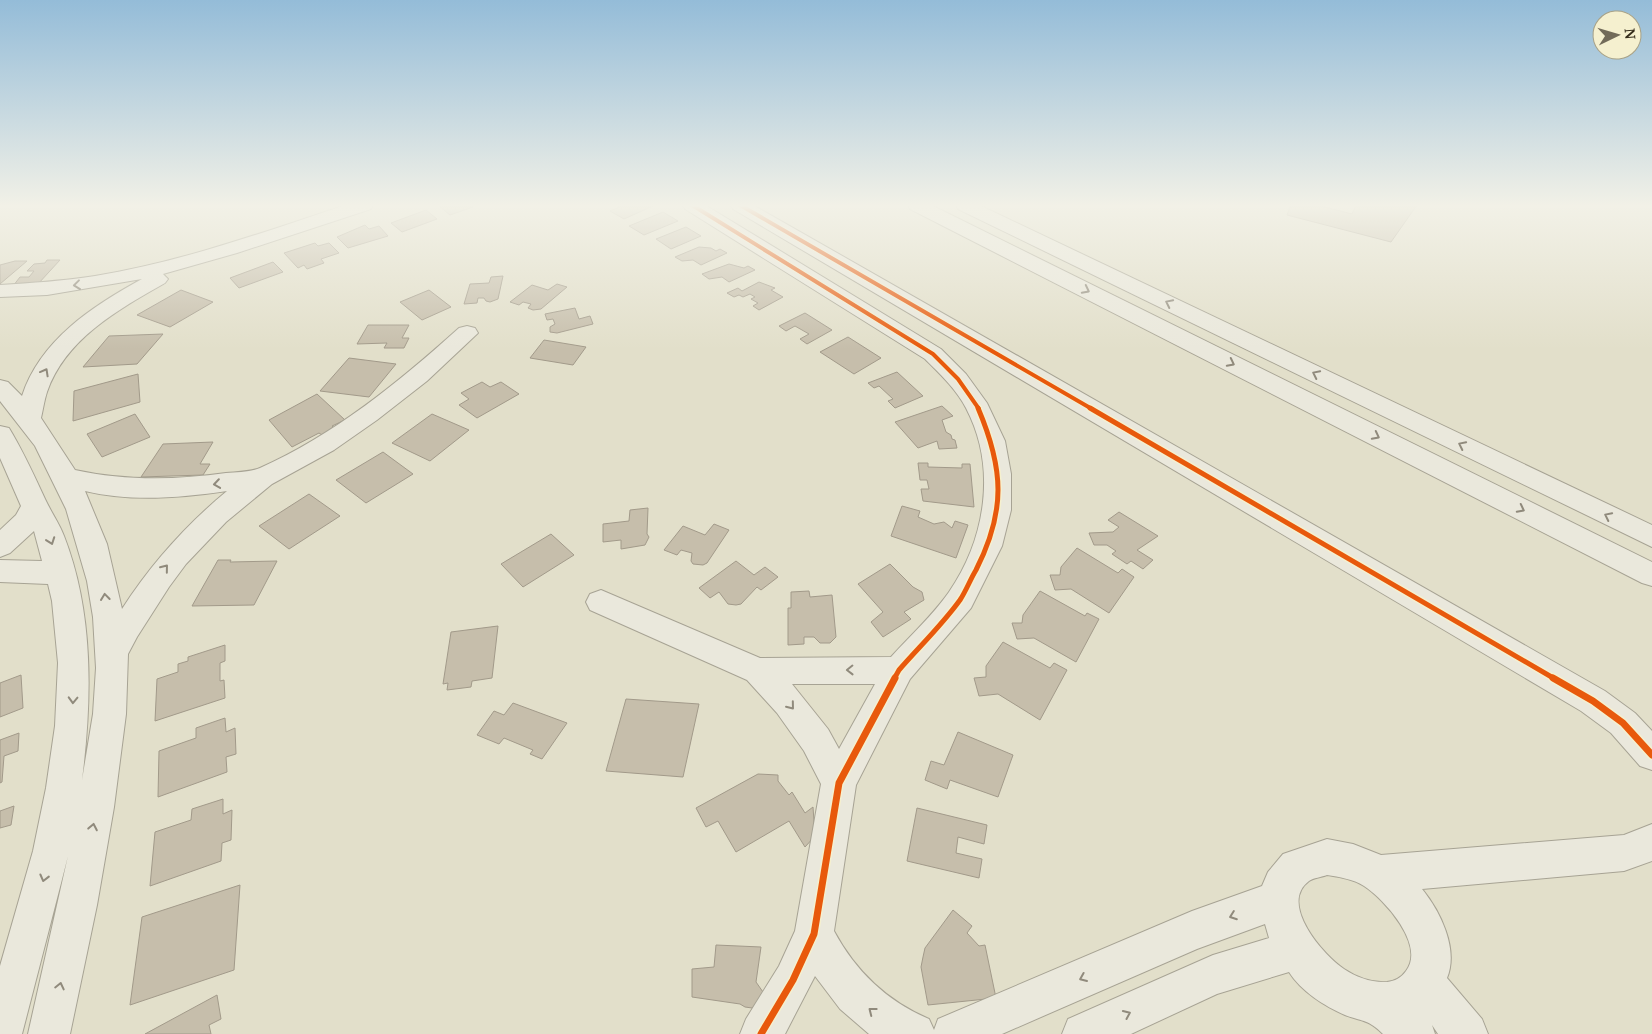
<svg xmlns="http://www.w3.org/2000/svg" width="1652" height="1034" font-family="'Noto Serif',serif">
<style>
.building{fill:#c6beab;stroke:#a29a8a}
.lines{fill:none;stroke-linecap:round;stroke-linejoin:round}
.minor-casing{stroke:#a7a394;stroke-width:2}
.minor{fill:#eae8dc;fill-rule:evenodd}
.cycleway-far2-casing{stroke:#f5f0cf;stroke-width:6}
.cycleway-far1-casing{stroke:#f5f0cf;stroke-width:8}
.cycleway-casing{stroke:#f5f0cf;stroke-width:10}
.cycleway-far2{stroke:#e8590c;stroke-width:4}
.cycleway-far1{stroke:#e8590c;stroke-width:5}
.cycleway{stroke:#e8590c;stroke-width:7}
.oneway{stroke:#908a7c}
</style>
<rect width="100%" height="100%" fill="#e2dfca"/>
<!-- building -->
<path class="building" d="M438,205H471L473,207L450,215Z
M624,205H650L653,206L624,219L610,211Z
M1291,205H1317L1352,214L1356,205H1417L1391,242L1287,215Z
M426,210L437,219L402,232L391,223Z
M663,212L678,221L644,235L629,226Z
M365,225L369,229L379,226L388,236L348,248L337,237Z
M686,227L701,236L671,249L656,239Z
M315,243L318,246L329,243L339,253L321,259L324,263L307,269L304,265L298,268L284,253Z
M699,247L711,248L716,251L720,249L727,253L701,265L693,260L682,261L675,257Z
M47,260H60L38,284L13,286L20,277H29L34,271H27L34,264L45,263Z
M15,261H27L0,284V265Z
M273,262L283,272L239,288L230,278Z
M729,264L744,268L748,266L755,270L729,282L722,277L709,279L702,274Z
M503,276L498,299L490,302L486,301L484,298H478L477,303L464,304L470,284L489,283L491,277Z
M759,282L775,288L771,290L783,297L759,310L753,306L758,303L751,299L755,297L750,294L743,297L739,295L734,297L727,293L738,288L742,291Z
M557,284L567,287L541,309L533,310L528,308L531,304L523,302L519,305L510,302L532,285L548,290Z
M181,290L213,302L170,327L137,315Z
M429,290L451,307L422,320L400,302Z
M575,308L579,319L590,316L593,324L557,333L550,332V327L555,324L553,319L547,320L545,314Z
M805,313L832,330L807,344L800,339L809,334L795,326L786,331L779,326Z
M368,325H409L402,338H409L404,348H384L387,343L357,344Z
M163,334L137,364L83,367L109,336Z
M848,337L881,358L854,374L820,352Z
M544,340L586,347L573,365L530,358Z
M349,358L396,364L369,397L320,391Z
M897,372L923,396L895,408L888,401L893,399L879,386L874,388L868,383Z
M138,374L140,402L73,421L74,391Z
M482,382L490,387L501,382L519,394L477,418L459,405L469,399L461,393Z
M317,394L345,420L332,426L334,428L322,435L319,433L292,447L269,420Z
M942,406L953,416L942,420L946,432L951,435L952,439L955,440L957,448L939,449L937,441L918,448L895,422Z
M135,414L150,437L102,457L87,434Z
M432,414L469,430L430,461L392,443Z
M213,442L200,464H210L203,475L141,477L163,444Z
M383,452L413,474L366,503L336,480Z
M918,463H928V467L962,468V464H970L974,507L923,501L921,489H929L927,480H920Z
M309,494L340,516L289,549L259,526Z
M902,506L920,511L918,517L934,524L944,522L952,528L955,521L968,525L956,558L891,536Z
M648,508L647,534L649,537L645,545L621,549V540L603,542V524L629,521L630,510Z
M1119,512L1158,536L1137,550L1153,560L1143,569L1131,561L1127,564L1112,554L1116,551L1107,545H1094L1089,533L1113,532L1119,527L1108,520Z
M714,524L729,530L707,563L703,565L693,564L691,561L692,553L681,550L677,555L664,550L683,526L705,535Z
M551,534L574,555L523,587L501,564Z
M1077,548L1118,573L1122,569L1134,577L1109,613L1071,589L1055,590L1050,575H1060L1061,567Z
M218,560H231L230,562L277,561L254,605L192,606Z
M736,561L754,575L765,567L778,577L761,590L757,587L741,604L736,605L728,604L719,592L710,598L699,588Z
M890,564L913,587L922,592L924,600L904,612L911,619L883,637L871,622L883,612L858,584Z
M809,591L810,597L832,595L836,637L830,643H820L814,637H804V644L788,645V608H791V592Z
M1040,591L1085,616L1087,613L1099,619L1076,662L1034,638L1017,639L1012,623H1022L1023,615Z
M498,626L492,678L472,681L471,687L447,690L448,683L443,684L451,632Z
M1003,642L1050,668L1054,663L1067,670L1040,720L998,694L979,696L974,678L986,677V666Z
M225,645V661L220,663V681L224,680L225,698L155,721L157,679L178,672V664L188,661V657Z
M21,675L23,708L0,717V683Z
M626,699L699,704L683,777L606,771Z
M513,703L567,723L542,759L530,754L533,750L504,738L499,744L477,735L494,711L504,715Z
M225,718L226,732L235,728L236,754L226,757L227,772L158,797L159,751L196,738V728Z
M958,732L1013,755L998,797L950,780L947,789L925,780L931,761L944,765Z
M19,733L18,751L4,756L2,782L0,783V740Z
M758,774L778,775V781L789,795L792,792L805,813L813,807L815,836L805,847L789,821L736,852L718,821L706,827L696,808Z
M223,799V814L232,810L231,840L222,843L221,861L150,886L155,832L191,820L192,809Z
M14,806L11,825L0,828V811Z
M917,808L987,825L984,844L958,837L956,853L982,859L979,878L907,861Z
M240,885L234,970L130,1005L142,917Z
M953,910L972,926L967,933L979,946L985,945L996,998L928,1005L921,967L923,957L925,948Z
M716,945L761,947L756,982L763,992L758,1005L752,1008L745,1007L740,1004L692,997V969L714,967Z
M217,995L221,1019L209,1025L211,1034H145Z"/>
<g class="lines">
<defs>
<path id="minor" d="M346,205H373L371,209L237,253L163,274L168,279L165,283C119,309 65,339 47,392C44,401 43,410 41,418L75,470C125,481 176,480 226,473C237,472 251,472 260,468C334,435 399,382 459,328L467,326L475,328L478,333L427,381L377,420L334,450L272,484L226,522L186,564L169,587L137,637L128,654L126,714L114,807L97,905L70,1034H28L68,856L22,1034H0V966L33,851L46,788L55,726L58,663L52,601L48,584L0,582V560L42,561L34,531L10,553L0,557V530L16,515L21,506L0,458V426L9,428C23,451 34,475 45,499C51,512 59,523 64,536C94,613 92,699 82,780L93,714L96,668L93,617L87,581L66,509L35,446L0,401V380L8,382L22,396C40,340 94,305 142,279L47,295L0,297V285C32,283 63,281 95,276C181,262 264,232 346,205ZM85,491C131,502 180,498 227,491C186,525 151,564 122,609L107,544Z
M683,205H705L941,349L966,374L987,403L1005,441L1011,474V510L1002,546L971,608L910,679L856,785L834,931C856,972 887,1001 929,1019L934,1030L938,1019L1192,911L1262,886L1268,872L1283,854L1327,839L1353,844L1381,855L1624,835L1652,824V861L1624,871L1422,889C1440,911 1459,949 1447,978L1482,1019L1488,1034H1438L1432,1025L1435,1034H1383C1368,1019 1363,1022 1345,1015C1324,1006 1301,991 1289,972L1217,994L1131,1034H1062L1068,1019L1213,955L1269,938L1265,924L1197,949L1002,1034H869L840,1009L815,976L785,1034H740L746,1019L779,966L795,931L821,784L804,751L777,713L747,680L590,610L586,602L590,594L601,590L760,658L891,657C910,636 933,615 949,592C986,538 997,467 966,408C956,389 940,374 925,359L685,209ZM792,684H875L839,749L828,729ZM1327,875C1339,877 1353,879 1364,886C1384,899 1426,945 1406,971C1401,978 1395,981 1387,982C1372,983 1356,977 1344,969C1324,956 1278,904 1309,881C1313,878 1322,877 1327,875Z
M731,205H753L1605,691L1635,713L1652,731V770L1640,766L1611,733L1581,711L733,209Z
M908,205H931L1652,562V586L1642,583L910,209Z
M956,205H979L1652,525V547L958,209Z"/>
</defs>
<!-- minor casing -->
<use href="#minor" class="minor-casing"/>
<!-- minor -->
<use href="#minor" class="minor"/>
<defs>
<path id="cycleway-far2" d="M692,205L933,354L958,379L979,409
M740,205L1092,409"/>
<path id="cycleway-far1" d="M1090,408L1555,679
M894,679L899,670C919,647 942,625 960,600C966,591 970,580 976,570C1006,511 1004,469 978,408"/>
<path id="cycleway" d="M1553,678L1593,701L1623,723L1652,755
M761,1034L793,980L814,934L839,783L895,678"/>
</defs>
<!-- cycleway-far2 casing -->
<use href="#cycleway-far2" class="cycleway-far2-casing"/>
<!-- cycleway-far1 casing -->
<use href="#cycleway-far1" class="cycleway-far1-casing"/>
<!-- cycleway casing -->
<use href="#cycleway" class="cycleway-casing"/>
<!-- cycleway-far2 -->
<use href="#cycleway-far2" class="cycleway-far2"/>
<!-- cycleway-far1 -->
<use href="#cycleway-far1" class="cycleway-far1"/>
<!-- cycleway -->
<use href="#cycleway" class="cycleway"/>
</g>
<!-- one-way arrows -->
<defs><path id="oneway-chevron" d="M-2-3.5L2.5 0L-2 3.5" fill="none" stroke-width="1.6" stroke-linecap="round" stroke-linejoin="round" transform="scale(1.25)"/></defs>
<g class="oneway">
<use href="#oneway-chevron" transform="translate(77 285) rotate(173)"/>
<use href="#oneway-chevron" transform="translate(1086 290) rotate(27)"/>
<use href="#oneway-chevron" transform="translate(1169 303) rotate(-154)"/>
<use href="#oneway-chevron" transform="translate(1231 363) rotate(27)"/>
<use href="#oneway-chevron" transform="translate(45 372) rotate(-61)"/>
<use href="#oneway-chevron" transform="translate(1316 374) rotate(-154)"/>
<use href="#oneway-chevron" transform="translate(1376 436) rotate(27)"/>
<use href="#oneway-chevron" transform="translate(1462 445) rotate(-154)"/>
<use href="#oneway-chevron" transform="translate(217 484) rotate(172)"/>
<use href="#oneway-chevron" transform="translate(1521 509) rotate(27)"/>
<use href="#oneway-chevron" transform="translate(1608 516) rotate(-154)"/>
<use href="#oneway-chevron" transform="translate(51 541) rotate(70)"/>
<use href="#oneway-chevron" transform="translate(165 568) rotate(-51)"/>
<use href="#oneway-chevron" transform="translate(105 597) rotate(-97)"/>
<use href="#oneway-chevron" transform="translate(850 670) rotate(179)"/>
<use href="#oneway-chevron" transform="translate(73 700) rotate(92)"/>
<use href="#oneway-chevron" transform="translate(791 706) rotate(51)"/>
<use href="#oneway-chevron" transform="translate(93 827) rotate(-79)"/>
<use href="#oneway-chevron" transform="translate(44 878) rotate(104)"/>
<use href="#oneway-chevron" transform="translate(1233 916) rotate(160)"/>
<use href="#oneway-chevron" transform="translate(1083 978) rotate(157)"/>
<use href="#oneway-chevron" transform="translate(60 986) rotate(-77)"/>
<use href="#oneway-chevron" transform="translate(872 1011) rotate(-142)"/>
<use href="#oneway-chevron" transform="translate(1127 1014) rotate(-24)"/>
</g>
<!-- sky -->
<linearGradient id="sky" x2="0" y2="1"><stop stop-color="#94bcd8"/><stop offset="0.59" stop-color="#f2f1e7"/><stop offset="1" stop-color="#f2f1e7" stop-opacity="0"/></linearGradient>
<rect width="1652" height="349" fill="url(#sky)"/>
<!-- north arrow -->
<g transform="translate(1617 35) rotate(85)"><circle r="24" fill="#f5f0cf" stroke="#a8a287"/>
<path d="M0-4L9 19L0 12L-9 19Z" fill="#726b59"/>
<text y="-8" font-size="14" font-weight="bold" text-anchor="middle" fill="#352d1c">N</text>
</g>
</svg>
